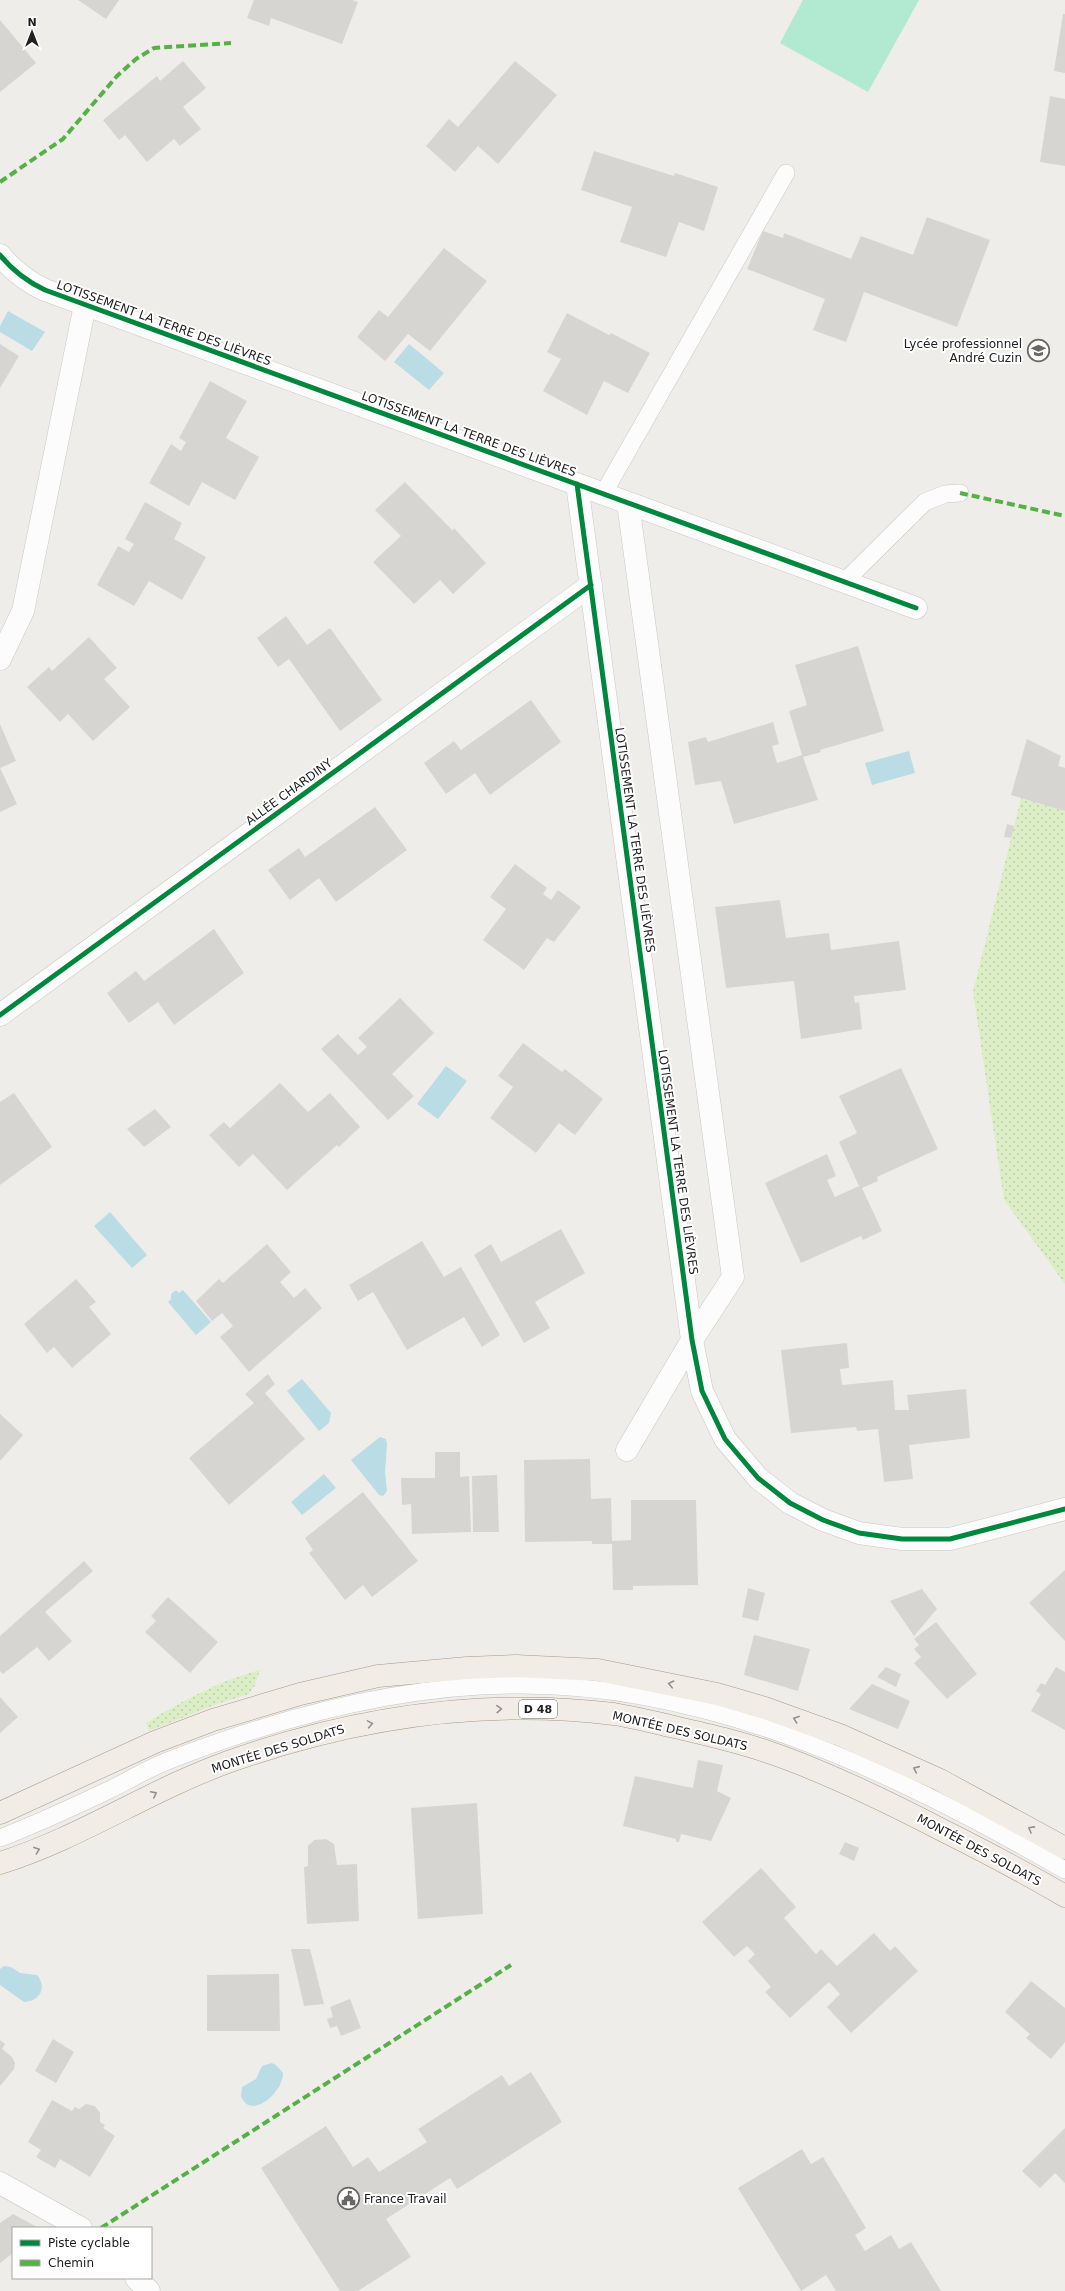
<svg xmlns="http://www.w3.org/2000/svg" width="1065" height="2291" font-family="'DejaVu Sans',sans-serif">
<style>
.grass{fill:url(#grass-dots)}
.pitch{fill:#b1e9d1}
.water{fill:#badce4}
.building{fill:#d7d5d2}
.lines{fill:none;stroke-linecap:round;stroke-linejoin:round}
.service-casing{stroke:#c8c7c6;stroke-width:18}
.minor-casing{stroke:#c8c7c6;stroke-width:23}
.primary-casing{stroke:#a69a85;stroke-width:23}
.service{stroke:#fdfcfc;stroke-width:17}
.minor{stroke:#fdfcfc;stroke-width:22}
.primary{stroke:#f2ece6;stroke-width:22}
.quiet{stroke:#55b145;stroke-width:4;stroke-dasharray:8 4;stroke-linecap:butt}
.cycleway-casing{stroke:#fff;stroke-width:8}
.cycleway{stroke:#00873e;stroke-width:5}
.oneway{stroke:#94918d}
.labels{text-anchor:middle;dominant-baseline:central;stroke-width:4;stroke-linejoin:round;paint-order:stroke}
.shield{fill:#fff;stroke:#646464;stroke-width:1}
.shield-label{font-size:11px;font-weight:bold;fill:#212121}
.street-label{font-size:12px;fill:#212121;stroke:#fff}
.poi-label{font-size:12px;fill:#212121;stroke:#fff;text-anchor:end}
</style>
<defs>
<pattern id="grass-dots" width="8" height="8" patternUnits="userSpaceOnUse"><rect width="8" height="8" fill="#dceec6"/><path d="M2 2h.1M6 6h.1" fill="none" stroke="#bcccaa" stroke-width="1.8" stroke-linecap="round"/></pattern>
</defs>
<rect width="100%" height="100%" fill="#efedea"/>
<!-- grass -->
<path class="grass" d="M1021,798L1065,811V1284L1004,1200L973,992Z
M260,1670L255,1685L249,1694L217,1704L149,1731L146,1723C182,1701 219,1681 260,1670Z"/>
<!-- pitch -->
<path class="pitch" d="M803,0H919L868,92L780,43Z"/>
<!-- water -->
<path class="water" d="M8,311L45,332L32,351L0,332V326Z
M409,344L444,373L429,390L394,362Z
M909,751L915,773L872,785L865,763Z
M446,1066L467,1081L438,1119L417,1104Z
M110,1212L147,1255L132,1268L94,1226Z
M176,1290L179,1293L183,1290L211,1322L196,1335L168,1302L171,1299V1294Z
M302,1379L331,1413L329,1423L319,1431L287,1391Z
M380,1437L386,1439L387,1444L385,1472L387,1491L383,1496L379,1495L351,1460Z
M324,1474L336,1488L302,1515L291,1502Z
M4,1966L11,1967L20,1973L37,1975C48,1988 39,2002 24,2002L0,1985V1969Z
M272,2063L276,2065L283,2073C284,2091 251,2122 241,2096L242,2087L256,2079L262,2066Z"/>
<!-- building -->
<path class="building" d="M78,0H119L106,19Z
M254,0H352L358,2L342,44L271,18L269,26L247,18Z
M1063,14H1065V73L1054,71Z
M0,20L36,63L0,92Z
M183,61L206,88L183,107L201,129L180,146L174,139L147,162L125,135L119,140L103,120L157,76L160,81Z
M515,61L557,95L498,164L478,146L455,172L426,146L449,119L458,127Z
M1050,96L1065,99V166L1040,162Z
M594,151L674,176L675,173L718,187L704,231L679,222L666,257L620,242L632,207L581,190Z
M927,217L990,240L957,327L864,292L846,342L813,330L825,299L747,269L763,231L783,238L784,233L851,259L861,236L913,255Z
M444,248L487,281L430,351L408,334L385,361L357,337L379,310L388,317Z
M567,313L609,335L611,333L650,353L628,393L604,381L587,415L543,391L561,359L547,352Z
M0,344L19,356L0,388Z
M210,381L247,401L226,438L259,457L235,500L202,482L189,506L149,483L171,444L181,451L186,442L179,438Z
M405,482L453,531L454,528L486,563L453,594L440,580L414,604L373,562L401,536L375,510Z
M145,502L182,523L174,539L206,557L182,600L149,581L134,606L97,585L118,546L129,552L134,544L125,539Z
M286,616L307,645L330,628L382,700L340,731L289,659L278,667L257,638Z
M89,637L117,668L104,679L130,707L93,741L68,714L60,722L27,687L49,667L52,671Z
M858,646L884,731L820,750L821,752L803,757L818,800L734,824L721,781L695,785L688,742L706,737L708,742L773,722L779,744L772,746L777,763L802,755L789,711L807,705L795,665Z
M531,700L561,742L490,795L475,773L446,794L424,763L454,741L461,750Z
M0,724L16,761L0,768L17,804L0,812Z
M1027,739L1061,756L1058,766L1065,768V811L1011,795Z
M375,807L407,850L336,902L319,878L290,900L268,870L299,848L305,857Z
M1007,824L1014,826L1011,838L1004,837Z
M515,864L547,888L543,894L551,900L558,890L581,907L554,942L547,938L524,970L483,940L506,909L490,897Z
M780,900L786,938L829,933L831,950L899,941L906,990L854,996L855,1003L859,1002L862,1029L801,1039L794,981L726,988L715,907Z
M214,929L244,973L174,1025L158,1002L129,1023L107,993L136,971L144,981Z
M400,998L434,1033L392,1074L414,1096L388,1120L321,1049L338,1034L358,1055L367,1047L358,1038Z
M523,1043L562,1072L565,1069L603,1099L575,1135L559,1123L536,1153L490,1118L513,1087L498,1076Z
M901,1068L938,1149L877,1177L878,1181L862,1188L882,1231L863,1240L861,1236L801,1263L765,1183L827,1154L836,1176L827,1180L835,1197L859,1186L839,1142L857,1133L839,1096Z
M280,1083L308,1112L330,1093L360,1127L339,1147L337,1145L287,1190L253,1154L239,1167L209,1135L224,1122L230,1128Z
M14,1093L52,1147L0,1185V1102Z
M155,1109L171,1127L144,1147L127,1129Z
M561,1229L585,1273L535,1302L550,1328L524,1343L474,1255L491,1244L501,1262Z
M422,1241L444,1277L461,1267L500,1335L482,1347L464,1317L407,1350L373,1292L358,1301L349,1285Z
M267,1244L291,1272L280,1282L294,1298L305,1288L322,1308L249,1372L220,1337L233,1326L222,1313L212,1321L196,1301L219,1279L223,1283Z
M76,1279L96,1302L89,1307L111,1334L72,1368L54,1347L47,1353L24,1324Z
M847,1343L849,1368L840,1369L842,1385L893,1380L895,1410H909L907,1395L966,1389L970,1438L909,1445L913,1479L884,1482L878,1429L857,1431L856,1427L791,1433L781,1350Z
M268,1374L275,1384L265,1393L305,1439L229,1505L189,1458L254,1403L245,1394Z
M0,1414L23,1435L0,1461Z
M435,1452H460V1477L469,1476L471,1532L412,1534L411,1504L402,1505L401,1478H435Z
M590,1459L591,1499L611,1498L612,1541L631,1540V1500H696L698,1585L633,1586V1590H613L612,1544H592V1541L525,1542L524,1460Z
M497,1475L499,1532H473L472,1476Z
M363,1492L418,1561L372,1597L363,1585L345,1600L309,1553L313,1550L305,1538Z
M84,1561L93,1571L45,1612L72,1641L49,1661L37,1647L3,1674L0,1671V1636Z
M1065,1570V1641L1029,1603Z
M748,1588L765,1593L758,1621L742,1617Z
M922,1589L937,1609L914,1636L890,1601Z
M168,1597L218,1642L190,1673L145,1632L156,1621L151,1616Z
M936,1622L977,1674L947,1699L914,1663L921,1657L914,1649L919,1645L914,1639Z
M754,1635L810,1649L798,1691L744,1675Z
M886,1667L901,1674L896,1687L877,1677Z
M1056,1667L1065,1672V1730L1031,1711L1041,1694L1036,1691L1041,1683L1045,1685Z
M872,1684L910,1701L898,1729L849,1709Z
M0,1697L18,1717L0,1733Z
M698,1760L723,1765L717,1791L731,1798L711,1841L681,1834L679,1842H676V1839L623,1826L635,1776L693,1788Z
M477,1803L483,1914L418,1919L411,1808Z
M326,1839L334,1844L337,1865L357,1864L359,1921L307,1924L304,1867L308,1866V1846L314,1840Z
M845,1842L859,1848L854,1861L839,1854Z
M761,1868L796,1907L784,1918L816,1954L821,1949L837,1966L874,1933L890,1951L895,1946L918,1971L851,2033L827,2007L840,1994L829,1982L790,2018L765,1992L771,1987L748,1961L755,1954L747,1946L734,1957L702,1922Z
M291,1949H310L324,2004L304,2006Z
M279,1974L280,2031H207V1975Z
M1031,1981L1065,2008V2042L1051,2059L1026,2038L1030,2034L1005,2012Z
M350,1999L361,2028L341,2036L337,2026L330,2028L327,2019L333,2017L330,2007Z
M53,2039L74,2052L56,2083L35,2071Z
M0,2040L5,2044L2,2049L12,2057L15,2063L14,2069L0,2086Z
M531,2072L562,2122L457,2189L450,2178L386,2219L411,2257L358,2291H340L261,2168L326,2126L353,2167L368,2157L379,2172L427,2142L418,2129L502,2075L509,2086Z
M52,2100L72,2111L75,2107L79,2109L86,2104L95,2106L100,2113V2122L105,2125L103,2128L115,2136L90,2177L60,2159L55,2168L36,2157L41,2150L28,2142Z
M1065,2128V2183L1055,2173L1040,2188L1022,2171Z
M802,2149L811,2164L823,2157L866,2228L855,2235L865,2251L891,2235L899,2249L911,2242L941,2291H836L826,2275L801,2291L738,2188Z
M13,2214L39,2228H13V2253L0,2263V2223Z"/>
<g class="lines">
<defs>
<path id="service" d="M603,494L786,173
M844,582L925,502L945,494L960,493
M0,1838C37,1824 73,1807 109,1790C129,1780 149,1768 170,1760C278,1718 395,1686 512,1685C711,1682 897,1774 1065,1870"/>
<path id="minor" d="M0,255C13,271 26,281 45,290L916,608
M577,484L692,1340L702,1391L725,1439L758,1478L790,1503L823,1520L859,1533L902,1539H950L1065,1509
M0,659L23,611L85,305
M0,1015L591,585
M627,1450L692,1340L733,1277L628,503
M0,2183L81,2228
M136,2278L149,2291"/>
<path id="primary" d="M0,1813L155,1742L213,1720L300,1694L378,1676L467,1668L516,1666L598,1670L717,1694L765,1708L840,1735L940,1780L1065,1848
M0,1863C80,1838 150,1790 228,1762C352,1718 483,1698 614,1714C633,1717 652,1722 670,1726C705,1734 741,1742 774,1754C831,1774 886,1801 940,1829C982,1850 1024,1872 1065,1896"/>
</defs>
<!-- service casing -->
<use href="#service" class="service-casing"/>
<!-- minor casing -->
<use href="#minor" class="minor-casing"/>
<!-- primary casing -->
<use href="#primary" class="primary-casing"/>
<!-- service -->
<use href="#service" class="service"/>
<!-- minor -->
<use href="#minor" class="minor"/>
<!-- primary -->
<use href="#primary" class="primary"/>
<!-- quiet -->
<path class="quiet" d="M0,182L63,139L117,76L136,59L154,48L231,43
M960,493L1065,516
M101,2228L511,1965"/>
<defs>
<path id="cycleway" d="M0,255C13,271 26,281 45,290L916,608
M577,484L692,1340L702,1391L725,1439L758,1478L790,1503L823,1520L859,1533L902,1539H950L1065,1509
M0,1015L591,585"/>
</defs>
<!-- cycleway casing -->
<use href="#cycleway" class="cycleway-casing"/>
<!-- cycleway -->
<use href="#cycleway" class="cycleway"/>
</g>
<!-- one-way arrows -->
<defs><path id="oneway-chevron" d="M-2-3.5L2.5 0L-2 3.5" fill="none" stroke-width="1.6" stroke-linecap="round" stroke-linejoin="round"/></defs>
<g class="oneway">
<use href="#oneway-chevron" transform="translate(671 1684) rotate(-168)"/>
<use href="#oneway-chevron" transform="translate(499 1709) rotate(-2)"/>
<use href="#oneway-chevron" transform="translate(796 1719) rotate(-160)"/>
<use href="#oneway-chevron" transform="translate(370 1724) rotate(-10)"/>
<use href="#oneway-chevron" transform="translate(916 1769) rotate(-156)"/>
<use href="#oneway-chevron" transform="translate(154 1794) rotate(-27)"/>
<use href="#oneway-chevron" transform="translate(1031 1829) rotate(-151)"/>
<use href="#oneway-chevron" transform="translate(37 1850) rotate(-20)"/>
</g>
<!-- icons -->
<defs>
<symbol id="school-ring" viewBox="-11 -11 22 22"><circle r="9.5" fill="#fff" stroke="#696867" stroke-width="1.5"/><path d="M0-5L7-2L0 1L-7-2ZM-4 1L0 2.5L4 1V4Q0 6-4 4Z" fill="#696867"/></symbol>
<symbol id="civic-ring" viewBox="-11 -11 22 22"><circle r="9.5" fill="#fff" stroke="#696867" stroke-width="1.5"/><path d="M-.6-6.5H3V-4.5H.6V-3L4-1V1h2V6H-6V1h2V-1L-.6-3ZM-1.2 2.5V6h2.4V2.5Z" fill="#696867"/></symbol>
</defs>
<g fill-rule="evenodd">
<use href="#school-ring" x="1026" y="338" width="25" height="25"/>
<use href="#civic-ring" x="336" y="2186" width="25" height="25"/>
</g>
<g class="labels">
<!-- shield labels -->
<rect class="shield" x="519" y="1700" width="38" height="18" rx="3"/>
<g class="shield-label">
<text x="538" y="1709">D 48</text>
</g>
<!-- street labels -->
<g class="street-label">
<text transform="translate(164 323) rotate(20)">LOTISSEMENT LA TERRE DES LIÈVRES</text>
<text transform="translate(469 434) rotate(20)">LOTISSEMENT LA TERRE DES LIÈVRES</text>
<text transform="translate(289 792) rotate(-36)">ALLÉE CHARDINY</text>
<text transform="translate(635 840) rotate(82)">LOTISSEMENT LA TERRE DES LIÈVRES</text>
<text transform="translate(678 1162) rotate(82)">LOTISSEMENT LA TERRE DES LIÈVRES</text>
<text transform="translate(680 1731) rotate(13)">MONTÉE DES SOLDATS</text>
<text transform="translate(278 1749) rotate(-17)">MONTÉE DES SOLDATS</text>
<text transform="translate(979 1850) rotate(28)">MONTÉE DES SOLDATS</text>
</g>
<!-- poi labels -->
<g class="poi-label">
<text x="1022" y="344">Lycée professionnel<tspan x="1022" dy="14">André Cuzin</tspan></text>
<text x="364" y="2199" text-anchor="start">France Travail</text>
</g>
</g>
<!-- legend -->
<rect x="12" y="2227" width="140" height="52" fill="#ffffff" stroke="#a6a6a6"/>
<rect x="20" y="2240" width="20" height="6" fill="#00873e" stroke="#a6a6a6"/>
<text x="48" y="2247" font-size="12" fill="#212121">Piste cyclable</text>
<rect x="20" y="2260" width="20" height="6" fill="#55b145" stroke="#a6a6a6"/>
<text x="48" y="2267" font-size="12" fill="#212121">Chemin</text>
<!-- north arrow -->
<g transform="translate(32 32)" stroke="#ffffff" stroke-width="3" paint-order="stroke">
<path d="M0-3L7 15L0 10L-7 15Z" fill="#212121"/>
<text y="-6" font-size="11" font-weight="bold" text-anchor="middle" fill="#212121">N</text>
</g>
</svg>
